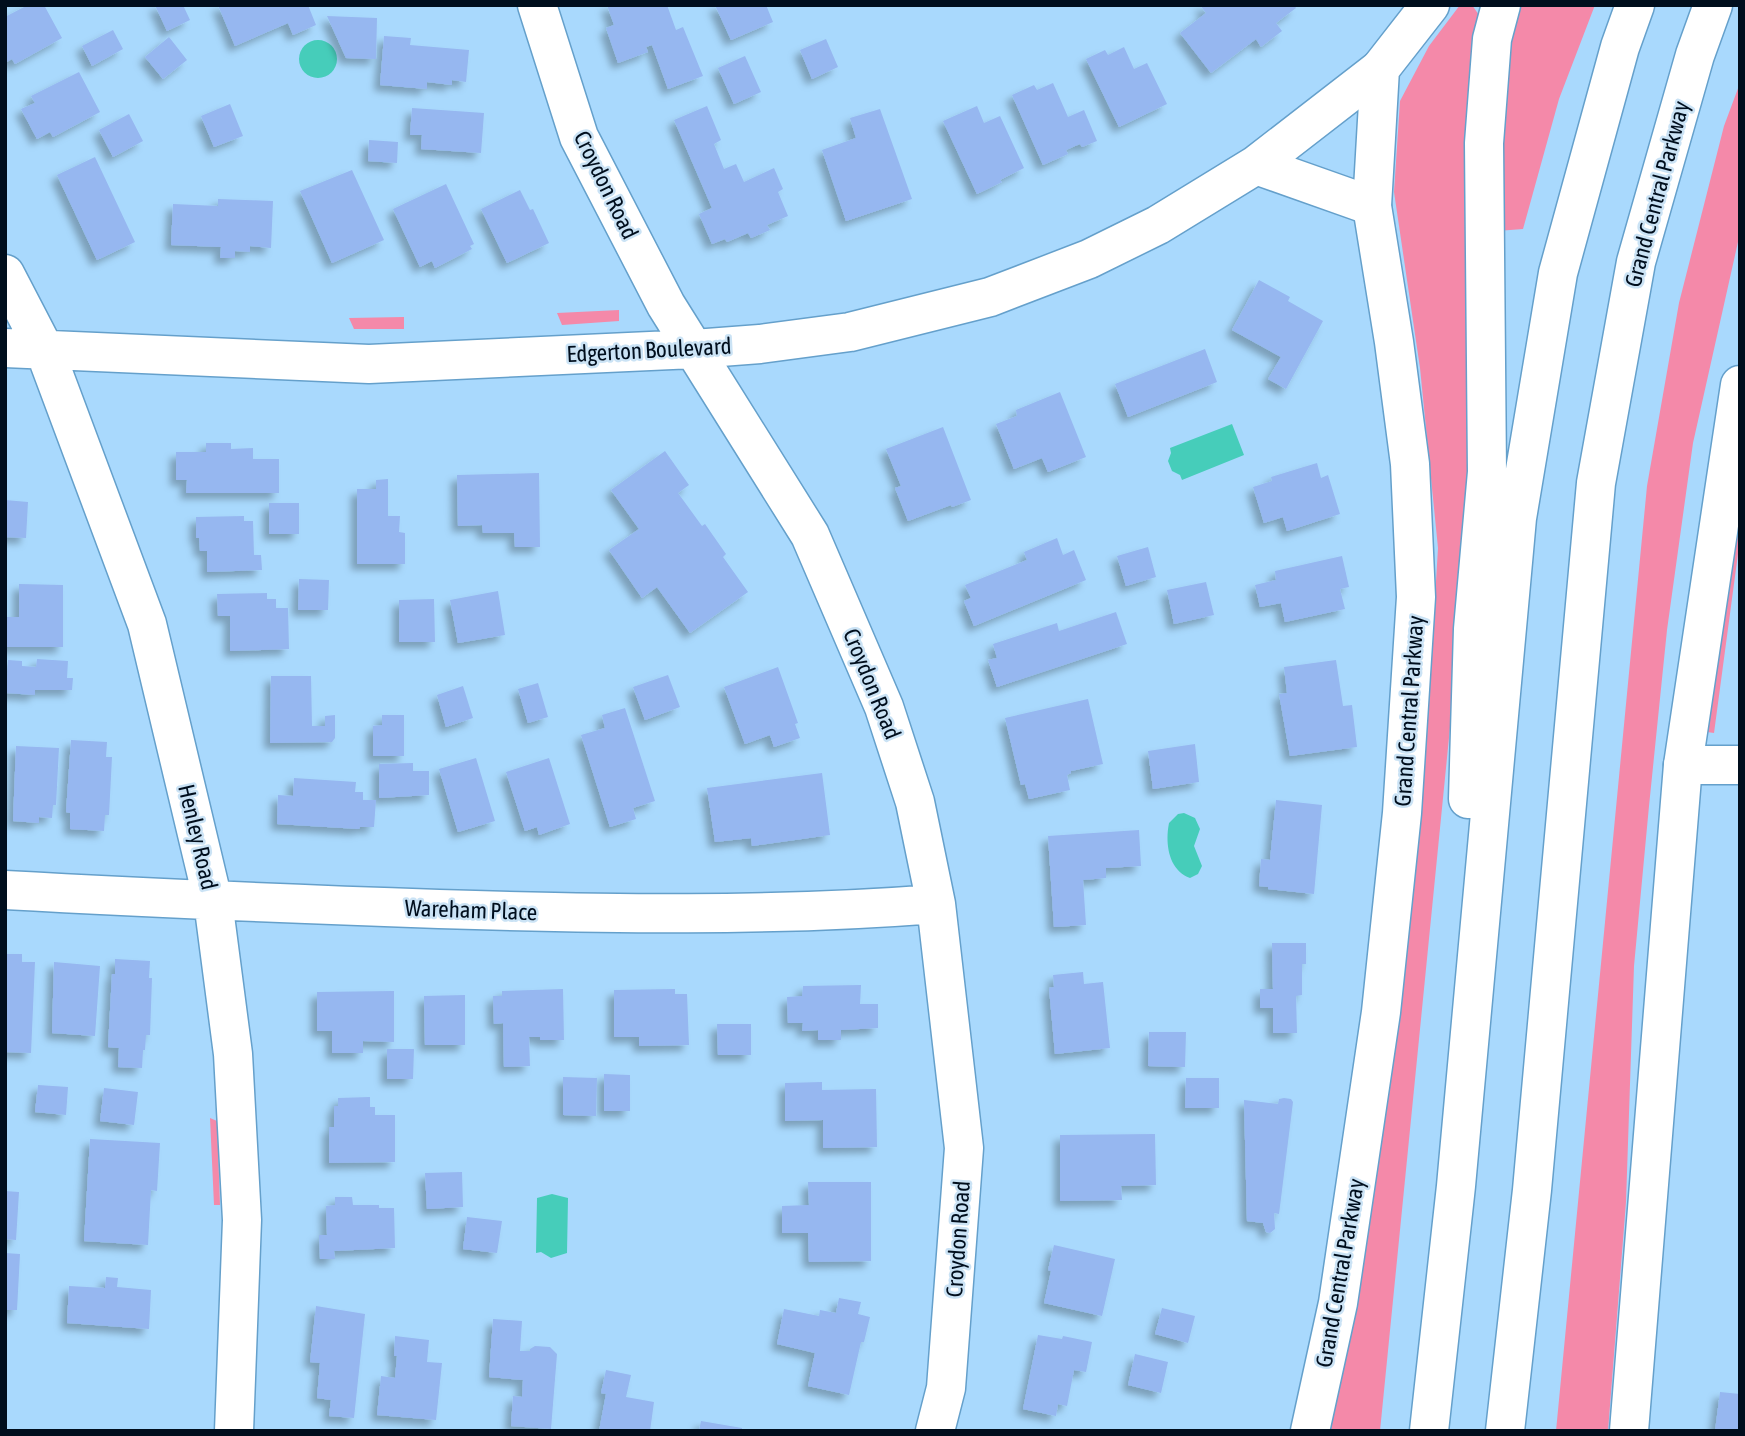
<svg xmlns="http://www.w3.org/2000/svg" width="1745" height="1436" font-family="'Asap Condensed',sans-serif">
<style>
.green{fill:#f489a9}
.water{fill:#46cdba}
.building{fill:#96b7f0;filter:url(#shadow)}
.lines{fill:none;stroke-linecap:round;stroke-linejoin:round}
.minor-casing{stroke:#65a0cb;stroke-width:41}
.secondary-casing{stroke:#65a0cb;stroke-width:41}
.motorway-casing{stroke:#65a0cb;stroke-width:41}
.minor{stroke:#fff;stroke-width:38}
.secondary{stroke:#fff;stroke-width:38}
.motorway{stroke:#fff;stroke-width:38}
.labels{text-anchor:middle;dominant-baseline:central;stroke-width:5;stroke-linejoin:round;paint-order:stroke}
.street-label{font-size:23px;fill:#000e1d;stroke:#cbe3f5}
</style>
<defs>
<filter id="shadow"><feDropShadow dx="-6" dy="6" stdDeviation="3.5" flood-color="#0004"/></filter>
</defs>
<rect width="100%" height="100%" fill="#a9d9fd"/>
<!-- green -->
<path class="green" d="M1460,5H1472L1481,18L1473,456L1465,577L1380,1431H1330L1374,1193L1404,970L1426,749L1438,548L1420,368L1394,192L1400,101L1429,46Z
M1514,5H1595L1559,99L1523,229L1497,231L1500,99Z
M1740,83V233L1693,443L1667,630L1649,806L1634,966L1626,1202L1608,1431H1556L1647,486L1679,303L1724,126Z
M619,310V321L562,325L557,313Z
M404,317V329H354L349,318Z
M1740,498V539L1714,733L1707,732Z
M210,1118L217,1121L220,1205H214Z"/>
<!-- water -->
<path class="water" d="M299 59a19 19 0 1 1 38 0a19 19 0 1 1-38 0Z
M1232,424L1244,455L1182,480L1180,475L1172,471L1168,461L1171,453L1170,448Z
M1184,813L1195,818L1200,829L1194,846L1202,866L1198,874L1190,878C1168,870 1165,843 1169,823L1178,814Z
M552,1194L568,1198L567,1253L551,1258L541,1252L536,1253L537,1198Z"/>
<!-- building -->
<path class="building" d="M28,5H44L62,38L15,64L12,59L5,63V17Z
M155,5H183L190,20L167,31Z
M218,5H308L316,25L293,35L288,23L235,46Z
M607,5H667L676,30L683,27L703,76L668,89L652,45L646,47L648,52L618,63L606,28L614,25Z
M715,5H766L773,22L731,40Z
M1200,5H1294L1296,8L1276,23L1282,31L1261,47L1256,39L1211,73L1180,33L1206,13Z
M327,16L377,18L376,59L346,58Z
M113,30L123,49L92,66L82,46Z
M384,36L411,38L410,45L469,50L466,82L452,80V85L427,82V89L380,85Z
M169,37L187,60L163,79L145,57Z
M826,39L838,67L812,79L800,50Z
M1124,47L1134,69L1147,63L1167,104L1119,127L1086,59L1105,50L1108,55Z
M745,56L761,92L734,104L718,68Z
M79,72L100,112L53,137L50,132L37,139L21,109L35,103L31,96Z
M1053,83L1068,117L1084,110L1097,141L1082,147L1080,144L1075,146L1066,150L1068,154L1043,165L1012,95L1034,85L1037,90Z
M230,104L243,136L214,147L201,116Z
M707,106L721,140L714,144L724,169L736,164L744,182L774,168L783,189L778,192L788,216L767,225L770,230L751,238L748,233L727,242L725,239L712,244L699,214L712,208L674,120Z
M977,106L984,123L1000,116L1024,168L1000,180L1002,182L977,194L943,121Z
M412,108L484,113L481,153L421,149L422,135H410Z
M880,109L912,199L846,221L822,150L856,138L850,118Z
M129,114L143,141L113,157L99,130Z
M369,140L398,142L397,163L368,161Z
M95,157L135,242L97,260L57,175Z
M352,170L384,240L332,263L300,191Z
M446,184L474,244L470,246L472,249L435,268L432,261L420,267L393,209Z
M520,190L530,210L533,209L549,243L507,263L481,209Z
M218,199L273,201L271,248L250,246V252L235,251V258H220L221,247L171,245L173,204L218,206Z
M1259,280L1290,297L1288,301L1323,321L1286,389L1268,379L1281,357L1232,330Z
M1205,349L1217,382L1128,417L1115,384Z
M1060,392L1086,457L1048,472L1042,458L1014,469L996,424L1017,416L1016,410Z
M943,427L971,500L952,507L951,505L908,521L895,488L901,486L886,449Z
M206,443H231V449L253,448V459H279V493H186L187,480H176V452H206Z
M665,451L689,485L678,493L702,526L705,524L726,554L723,557L748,592L690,633L657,587L642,598L609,550L639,529L611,490Z
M1317,463L1321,478L1328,475L1340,514L1287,531L1283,517L1264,523L1253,487L1272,481L1271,477Z
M539,473L540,547H515L514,533H483L482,525L458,526L457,475Z
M388,479V516H400L399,532L405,533V564H357V489H376V480Z
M5,500L28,502L26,538L5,537Z
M269,503H299V534H269Z
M244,516V521H253L254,555H261L262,570L207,572V551H200L199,538H196V517Z
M1057,538L1063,555L1074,550L1086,580L974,626L964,601L971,598L965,585L1027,560L1024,552Z
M1148,547L1156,577L1126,586L1117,556Z
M1342,556L1349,587L1340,589L1345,609L1285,622L1281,603L1260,607L1255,585L1276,580L1275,571Z
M299,579L329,580L328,610H298Z
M1206,582L1214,615L1174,624L1167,590Z
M19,584L63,585V647H5V617H19Z
M498,591L505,635L458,643L450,600Z
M267,593V599H276V608H288L289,649L230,651V616H218L217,594Z
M434,599L435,642H399V600Z
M1116,612L1127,644L997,687L988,660L997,658L993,644L1057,623L1059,631Z
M37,659L68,661L67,678H73L72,690H35V695L6,693L8,660L22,661V666L36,667Z
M1336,660L1343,706L1352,705L1357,747L1290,756L1279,694L1287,693L1284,667Z
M778,667L798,723L795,724L800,738L774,747L770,735L745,744L724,687Z
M668,675L680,707L645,720L633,687Z
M271,676H311L312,726H325V716L335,715V738L332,742L270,743Z
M538,683L548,717L528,723L518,689Z
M463,686L473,718L446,727L437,695Z
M1088,699L1103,764L1071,771V773L1067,775L1070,790L1029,799L1025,784L1021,785L1005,718Z
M625,708L655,801L633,808L636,819L610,827L581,735L605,728L602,715Z
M382,715H404V756H373V726L382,725Z
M71,740L107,742L106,757H112L109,815H105L104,831L70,829V813L66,812Z
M1195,744L1199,782L1153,789L1148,751Z
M16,746L59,748L56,805H53L52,818L39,817V823L13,821Z
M476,758L495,821L458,832L439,769Z
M549,758L570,824L539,835L537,827L525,831L506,772Z
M413,763V771H429V795L379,798V764Z
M822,773L830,835L752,846L751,838L715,842L707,788Z
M294,778L356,782L355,792H363V800H376L374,827H360L359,829L277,824L278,795L293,796Z
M1276,800L1322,805L1314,894L1268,889V887L1259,886L1261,859L1270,860Z
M1139,830L1141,866L1106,868V878L1083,880L1086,925L1054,927L1048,836Z
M1272,943H1306V964H1302V995L1296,996L1297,1033H1273V1008H1260V989H1273Z
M5,954H22V962H35L31,1053L5,1052Z
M115,959L150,961L149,978H152L150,1035H146L145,1050H143L142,1068L118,1067L119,1048L108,1047L112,974H115Z
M54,962L100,966L95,1036L52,1033Z
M1083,972L1084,984L1103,982L1110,1048L1055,1054L1049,988L1054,987L1053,975Z
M861,985L860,1004H878V1028L841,1030V1040H818V1030L802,1031L803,1023H788L787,997L802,996L803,986Z
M563,989L564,1040H540V1037H529L530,1066L504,1067L503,1023L494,1024L493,996H502V991Z
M675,989V994H687L689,1045L639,1046V1037H614V990Z
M394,991V1042L363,1041V1053H332V1031H317V992Z
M465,995V1045H425L424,996Z
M717,1024H751V1055H718Z
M1149,1032H1186L1185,1067L1148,1066Z
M387,1049H414L413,1079H387Z
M604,1074L630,1075V1111H604Z
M563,1077L597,1078L596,1116L563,1115Z
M1186,1078H1219V1108H1185Z
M822,1082V1090L876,1089L877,1147L823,1148V1120L785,1121V1083Z
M38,1085L68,1087L66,1115L35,1112Z
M104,1088L138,1092L134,1125L100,1121Z
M370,1097V1107H375V1115H395V1162L329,1163V1127H334V1106H338V1098Z
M1284,1098L1291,1099L1293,1102L1279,1214L1274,1213L1275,1229L1270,1233L1266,1232L1263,1223L1247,1221L1244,1100L1278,1104L1279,1099Z
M1155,1134L1156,1185L1121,1186L1122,1200L1060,1201V1135Z
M90,1139L160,1143L157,1191L151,1190L148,1245L84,1241Z
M462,1172L463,1207L427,1209L425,1173Z
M808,1182H871V1261L809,1262L808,1233H782V1206L809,1205Z
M5,1191L19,1192L16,1240L5,1239Z
M335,1197H352L353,1205H379V1208H394L395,1248L334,1251L335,1259H320L319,1235H327L326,1206L335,1205Z
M467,1217L502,1221L497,1253L463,1249Z
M1054,1245L1115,1259L1102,1316L1044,1303L1051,1271L1048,1270Z
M5,1253L20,1254L17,1310H5Z
M106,1277L118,1278L117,1287L151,1290L149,1329L67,1323L69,1286L105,1288Z
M839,1298L861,1302L858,1314L870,1317L864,1342H861L849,1395L808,1386L815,1353L777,1344L784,1309L819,1316L820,1310L836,1313Z
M316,1306L365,1314L354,1418L329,1416L331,1400L317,1398L320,1363L310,1362Z
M1162,1308L1195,1316L1188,1343L1155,1334Z
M493,1319L522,1321L520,1351H530V1349L535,1346L550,1347L557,1354L551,1429L511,1426L513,1396L522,1397L523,1380L489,1377Z
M1038,1335L1062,1339L1063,1336L1092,1342L1086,1372L1074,1370L1067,1406L1058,1404L1056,1416L1023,1409Z
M395,1336L429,1340L427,1362L442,1363L436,1420L377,1415L381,1376L395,1378L397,1356H394Z
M1135,1354L1168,1362L1161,1393L1128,1385Z
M606,1370L631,1375L626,1397L654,1402L650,1431H599L606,1394L601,1393Z
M1720,1392L1740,1394V1431H1715Z
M701,1421L742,1428V1431H699Z"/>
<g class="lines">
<defs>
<path id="minor" d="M537,5L579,137L666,305L810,535L884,707L915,802L936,904L964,1148L946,1388L935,1431
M1256,165L1372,206
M5,274L45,351L147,624L213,901L233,1054L242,1220L234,1431
M5,348L369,364L694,349L760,344L850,332L990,297L1089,259L1158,225L1256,165L1380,69
M1683,765H1740
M5,890C150,898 294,904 439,909C604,914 771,917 936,904"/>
<path id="secondary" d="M1310,1431L1338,1303L1381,1012L1402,813L1416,597L1410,464L1394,342L1372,206L1380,69L1430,5
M1629,1431L1683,765L1740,385"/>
<path id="motorway" d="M1468,799L1473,629L1487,472L1484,143L1492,39L1501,5
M1429,1431L1456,1186L1517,518L1558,273L1620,47L1635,5
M1505,1431L1532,1190L1596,483L1636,262L1695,55L1713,5"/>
</defs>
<!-- minor casing -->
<use href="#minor" class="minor-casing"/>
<!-- secondary casing -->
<use href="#secondary" class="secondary-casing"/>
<!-- motorway casing -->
<use href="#motorway" class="motorway-casing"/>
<!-- minor -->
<use href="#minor" class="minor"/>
<!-- secondary -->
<use href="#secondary" class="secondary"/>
<!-- motorway -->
<use href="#motorway" class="motorway"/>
</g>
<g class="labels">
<!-- street labels -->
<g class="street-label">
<text transform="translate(606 185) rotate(64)">Croydon Road</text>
<text transform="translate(1657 194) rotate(-75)">Grand Central Parkway</text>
<text transform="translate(649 350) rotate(-3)">Edgerton Boulevard</text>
<text transform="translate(872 684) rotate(68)">Croydon Road</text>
<text transform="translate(1409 711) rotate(-86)">Grand Central Parkway</text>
<text transform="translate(198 837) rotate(77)">Henley Road</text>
<text transform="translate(471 910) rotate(2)">Wareham Place</text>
<text transform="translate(958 1239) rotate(-86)">Croydon Road</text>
<text transform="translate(1340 1273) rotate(-80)">Grand Central Parkway</text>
</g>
</g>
<!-- border -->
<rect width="1745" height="1436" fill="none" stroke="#000e1d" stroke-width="14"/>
</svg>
